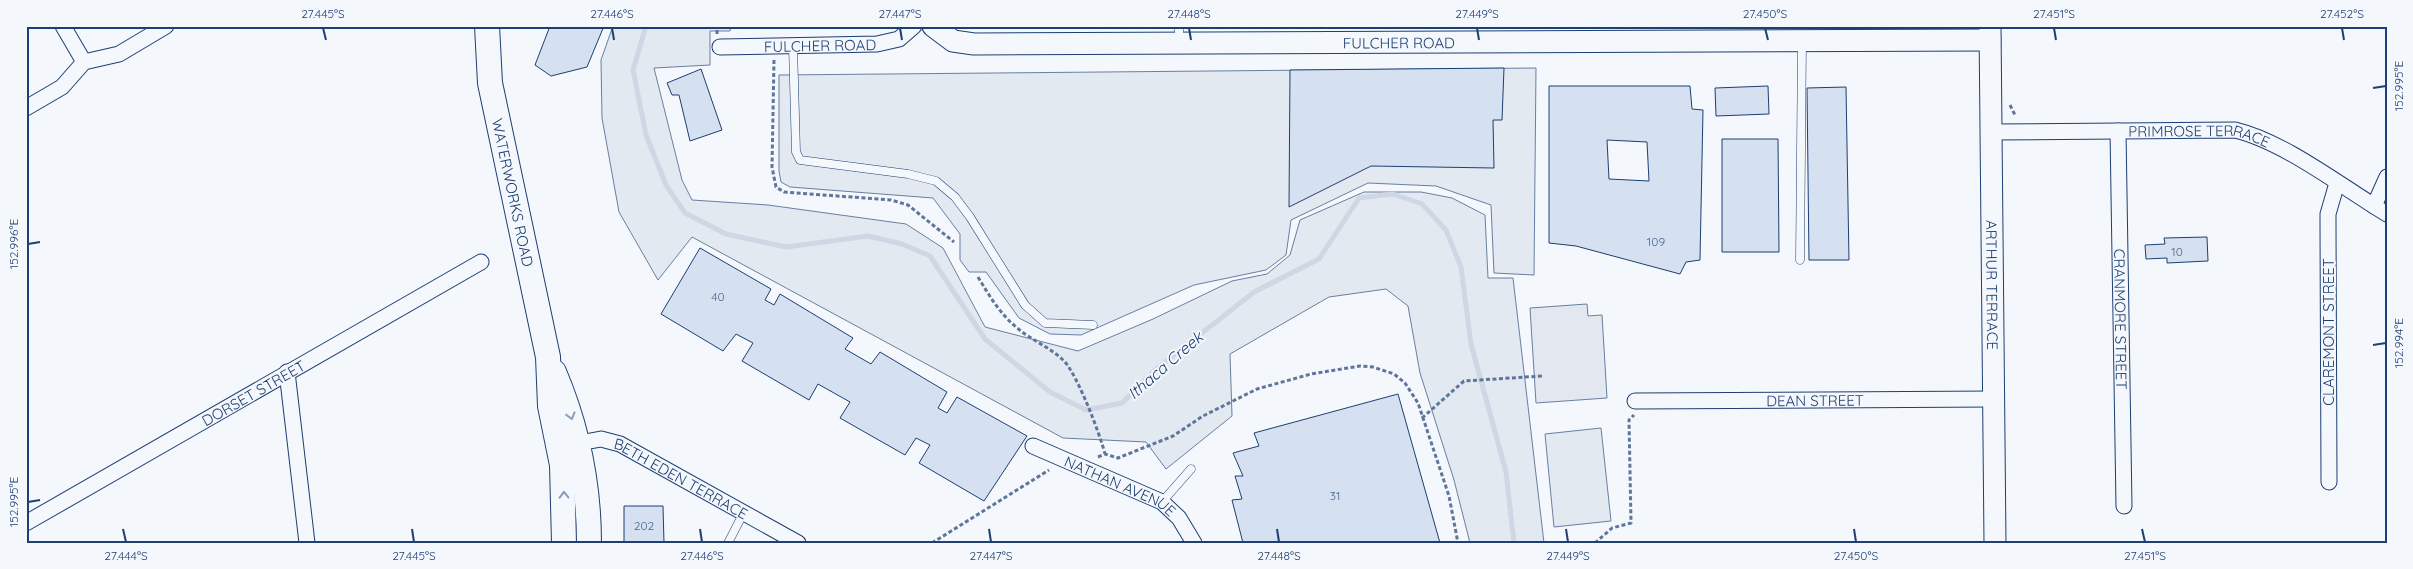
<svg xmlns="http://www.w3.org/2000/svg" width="2413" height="569" font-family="Quicksand,sans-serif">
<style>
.green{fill:#e3e9f0;stroke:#687fa3}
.parking{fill:#e3e8f0;stroke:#687fa3}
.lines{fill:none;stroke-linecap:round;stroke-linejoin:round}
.stream{stroke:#cfd7e4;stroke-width:5}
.building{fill:#d5e0f0;stroke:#1d3f73;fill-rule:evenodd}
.lane-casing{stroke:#1d3f73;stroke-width:9}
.street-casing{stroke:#1d3f73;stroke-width:17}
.secondary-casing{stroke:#1d3f73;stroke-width:23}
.primary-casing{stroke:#1d3f73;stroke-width:26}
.path{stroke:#5e769c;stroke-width:3;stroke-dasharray:4 2.5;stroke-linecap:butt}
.lane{stroke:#f4f7fb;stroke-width:8}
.street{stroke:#f4f7fb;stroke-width:15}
.secondary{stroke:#f4f7fb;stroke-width:21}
.primary{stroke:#f4f7fb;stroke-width:24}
.oneway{stroke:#889bb7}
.ticks{fill:none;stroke:#1d3f73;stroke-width:2}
.labels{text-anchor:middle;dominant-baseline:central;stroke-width:4;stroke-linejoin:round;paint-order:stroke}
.number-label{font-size:12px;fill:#4b6792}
.street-label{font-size:15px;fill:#1d3f73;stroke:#f4f7fb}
.water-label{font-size:16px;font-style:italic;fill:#1d3f73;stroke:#f4f7fb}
.neatline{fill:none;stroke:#1d3f73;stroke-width:2}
.ticks-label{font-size:12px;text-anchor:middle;fill:#1d3f73}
</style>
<rect width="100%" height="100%" fill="#f4f7fb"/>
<!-- green -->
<path class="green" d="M613,26H731L730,31H710V65L654,68L682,180L692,200L768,205L906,224L943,248L985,327L1078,351L1153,319L1232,281L1267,274L1290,255L1300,220L1364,192H1421L1452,198L1485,215L1488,278H1513L1544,543H1470L1454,480L1420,373L1408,306L1386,289L1329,297L1230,354L1232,416L1166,469L1146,442L1063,438L692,237L658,280L619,212L602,118L601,60Z
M1536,68L1534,275L1494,273L1491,205L1436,186L1368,183L1291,220L1286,255L1266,270L1194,285L1081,335L1050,334L1019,318L986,272H969L960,260V234L933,198L790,187L781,182L779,171V75Z
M1601,428L1611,521L1554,527L1545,434Z"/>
<!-- parking -->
<path class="parking" d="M1587,304L1588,316L1602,315L1607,398L1536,403L1530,308Z"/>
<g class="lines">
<!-- stream -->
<path class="stream" d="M646,26L633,70L646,135L666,185L685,213L726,234L786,247L868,236L902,244L930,256L985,339L1050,392L1086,410L1122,403L1154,371L1254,292L1319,259L1359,198L1393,194L1422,204L1446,230L1461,267L1471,344L1506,472L1514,543"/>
</g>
<!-- building -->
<path class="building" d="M550,26H604L587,67L551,76L535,65Z
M1504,68L1502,120H1493L1494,168L1371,166L1289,207L1290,70Z
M701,69L722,130L690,141L679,95H672L667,83Z
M1549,86H1690L1692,109L1703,110L1700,260L1686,262L1680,274L1576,246L1549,243ZM1607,140L1647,142L1649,181L1609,179Z
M1768,86L1769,114L1716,116L1715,88Z
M1846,87L1849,260H1809L1807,88Z
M1722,139H1778L1779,252H1722Z
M2207,237L2208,261L2167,263V258L2146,259L2145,245L2165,244L2164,238Z
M700,248L771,289L765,300L774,305L780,294L853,338L845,349L871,364L880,352L947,392L938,408L947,413L957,397L1027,436L984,501L919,463L930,445L916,438L905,455L840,418L850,402L818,384L809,400L742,361L753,343L736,334L723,351L661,314Z
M1398,394L1440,543H1243L1232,500L1242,499L1235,476H1243L1233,453L1259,446L1254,433Z
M624,506H663L664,543H624Z"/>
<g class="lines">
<defs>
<path id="lane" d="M1179,41V26
M793,46L796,152L800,160L908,174L936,181L955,197L970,217L1025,305L1045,323L1093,325
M1800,260L1802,41
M1162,502L1191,469
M728,543L743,514"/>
<g id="street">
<path d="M63,26L84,62"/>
<path id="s1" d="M720,47L877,44L899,39L914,26"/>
<path d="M26,108L62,87L84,62L119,54L166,26"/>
<path id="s2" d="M2118,131L2124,506"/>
<path id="s3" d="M1991,132L2235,130C2285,142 2342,187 2387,214"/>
<path d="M2374,206L2387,177"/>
<path d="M287,372L307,543"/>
<path id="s4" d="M1635,401L1994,399"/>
<path id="s5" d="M569,445L601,439L620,444L798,543"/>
<path id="s6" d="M1033,446L1162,502L1179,518L1194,543"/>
<path d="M2329,482L2328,227V214L2337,183"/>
<path id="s7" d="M26,523L481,262"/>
</g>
<g id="secondary">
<path id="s8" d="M933,26L953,41L974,44L1990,40"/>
<path id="s9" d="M1990,26L1995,543"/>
</g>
<g id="primary">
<path id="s10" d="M487,26L490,83L548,357L550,406L562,465L564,543"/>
<path d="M554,372C577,426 589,484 589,543"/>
</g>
</defs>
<!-- lane casing -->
<use href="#lane" class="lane-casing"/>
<!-- street casing -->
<use href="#street" class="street-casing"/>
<!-- secondary casing -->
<use href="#secondary" class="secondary-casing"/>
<!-- primary casing -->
<use href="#primary" class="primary-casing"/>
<!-- path -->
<path class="path" d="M717,34V26
M774,60L772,167L776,187L784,192L891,200L908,205L954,242
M2010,105L2015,115
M978,277C990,297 1002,317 1021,331C1035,342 1053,349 1065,362C1078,377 1100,434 1105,454
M1422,418L1464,381L1542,376
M1098,457L1105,454L1118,458L1173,436L1203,416L1257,389L1311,374L1360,366L1373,367L1394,374L1405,383L1418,403L1449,496L1458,543
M932,543L1049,470
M1595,543L1612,528L1631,523L1629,420L1634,415"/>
<!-- lane -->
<use href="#lane" class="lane"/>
<!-- street -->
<use href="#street" class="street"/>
<!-- secondary -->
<use href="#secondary" class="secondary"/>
<!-- primary -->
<use href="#primary" class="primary"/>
</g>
<!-- one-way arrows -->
<defs><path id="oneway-chevron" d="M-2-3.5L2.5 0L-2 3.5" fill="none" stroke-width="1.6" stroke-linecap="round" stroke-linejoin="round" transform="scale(1.25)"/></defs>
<g class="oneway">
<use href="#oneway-chevron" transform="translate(571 416) rotate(75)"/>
<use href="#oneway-chevron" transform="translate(564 495) rotate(-91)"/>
</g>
<!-- ticks -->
<path class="ticks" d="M323,28L326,40M612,28L614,40M900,28L902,40M1189,28L1191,40M1477,28L1479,40M1765,28L1768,40M2054,28L2056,40M2342,28L2344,40M2373,88L2386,86M28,244L40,242M2373,345L2386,343M28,502L40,500M123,529L126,542M412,529L414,542M700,529L702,542M989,529L991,542M1277,529L1279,542M1566,529L1568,542M1854,529L1856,542M2142,529L2145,542"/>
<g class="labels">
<!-- number labels -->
<g class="number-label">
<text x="1656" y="241">109</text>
<text x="2177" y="251">10</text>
<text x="718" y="296">40</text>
<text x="1335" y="495">31</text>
<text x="644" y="525">202</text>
</g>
<!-- street labels -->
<g class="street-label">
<text stroke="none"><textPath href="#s8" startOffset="471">FULCHER ROAD</textPath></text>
<text stroke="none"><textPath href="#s1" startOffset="100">FULCHER ROAD</textPath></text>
<text stroke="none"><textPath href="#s3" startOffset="209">PRIMROSE TERRACE</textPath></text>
<text stroke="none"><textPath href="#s10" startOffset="169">WATERWORKS ROAD</textPath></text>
<text stroke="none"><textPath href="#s9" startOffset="259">ARTHUR TERRACE</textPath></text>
<text stroke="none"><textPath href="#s2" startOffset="188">CRANMORE STREET</textPath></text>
<text transform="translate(2328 332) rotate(-90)">CLAREMONT STREET</text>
<text stroke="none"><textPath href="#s7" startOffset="262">DORSET STREET</textPath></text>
<text stroke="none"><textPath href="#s4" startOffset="180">DEAN STREET</textPath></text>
<text stroke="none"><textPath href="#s5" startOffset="122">BETH EDEN TERRACE</textPath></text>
<text stroke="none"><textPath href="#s6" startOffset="96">NATHAN AVENUE</textPath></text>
</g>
<!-- water labels -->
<g class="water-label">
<text transform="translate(1165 365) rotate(-41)">Ithaca Creek</text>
</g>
</g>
<!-- border -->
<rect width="2413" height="569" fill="none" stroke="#f4f7fb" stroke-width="55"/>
<rect x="28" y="28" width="2358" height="514" class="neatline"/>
<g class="ticks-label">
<text x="323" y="18">27.445°S</text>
<text x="612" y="18">27.446°S</text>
<text x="900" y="18">27.447°S</text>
<text x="1189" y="18">27.448°S</text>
<text x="1477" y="18">27.449°S</text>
<text x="1765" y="18">27.450°S</text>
<text x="2054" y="18">27.451°S</text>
<text x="2342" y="18">27.452°S</text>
<text transform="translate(2399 86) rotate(-90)" y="4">152.995°E</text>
<text transform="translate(14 244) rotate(-90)" y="4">152.996°E</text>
<text transform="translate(2399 343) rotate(-90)" y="4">152.994°E</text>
<text transform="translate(14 502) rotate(-90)" y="4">152.995°E</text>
<text x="126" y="560">27.444°S</text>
<text x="414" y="560">27.445°S</text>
<text x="702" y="560">27.446°S</text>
<text x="991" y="560">27.447°S</text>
<text x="1279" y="560">27.448°S</text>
<text x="1568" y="560">27.449°S</text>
<text x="1856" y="560">27.450°S</text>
<text x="2145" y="560">27.451°S</text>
</g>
</svg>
